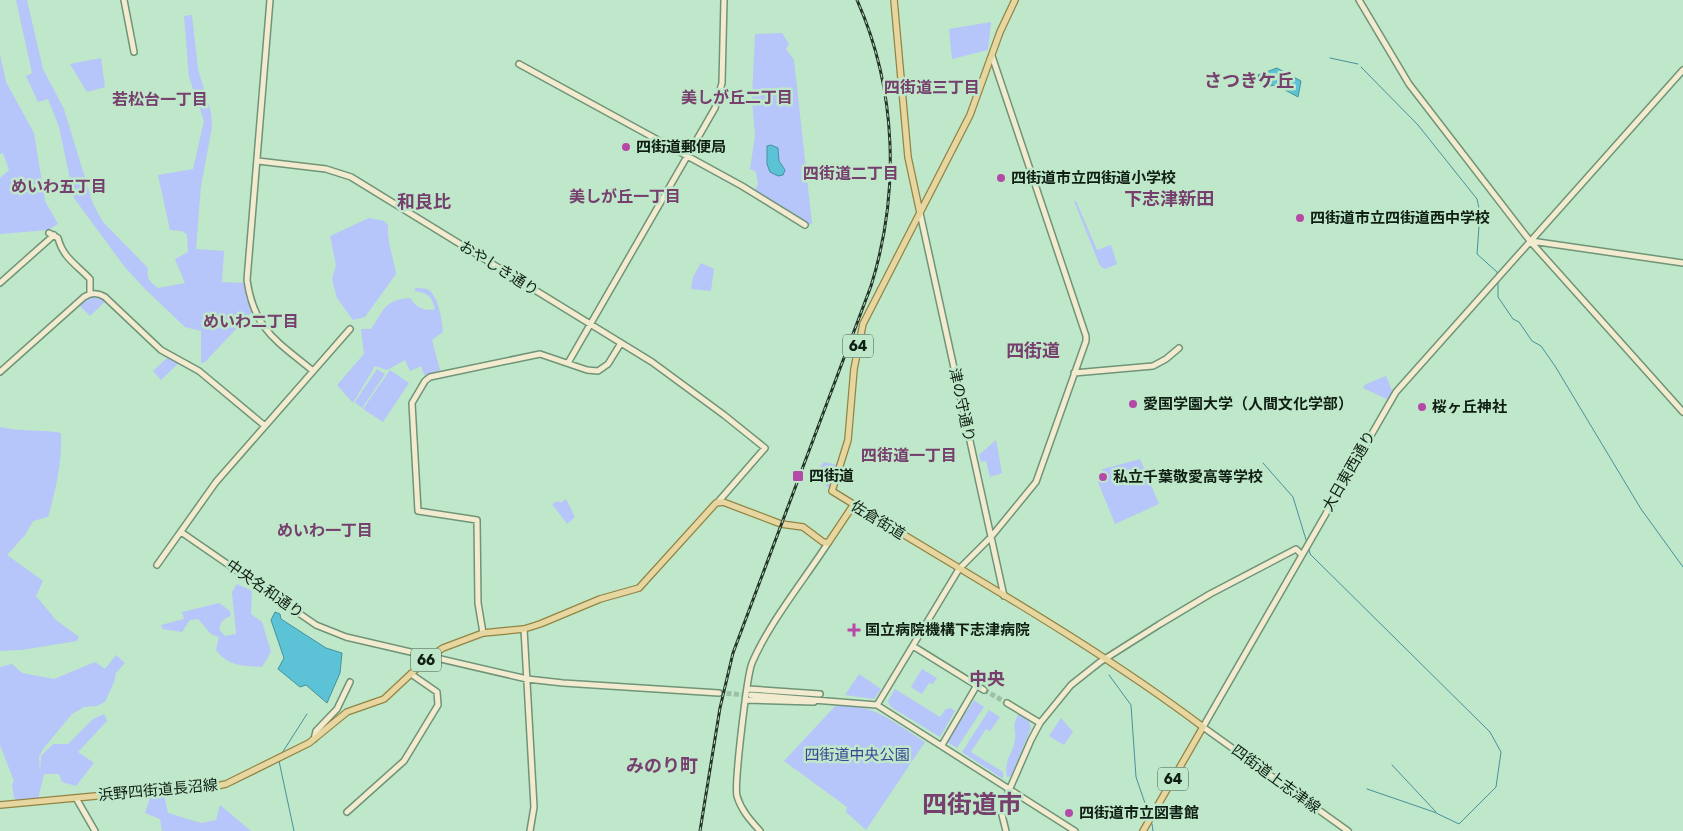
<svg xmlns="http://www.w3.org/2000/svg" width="1683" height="831" font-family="Rubik,'Noto Sans JP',sans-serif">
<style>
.green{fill:#b6c5fa}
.water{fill:#5cc3d7;stroke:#45929c}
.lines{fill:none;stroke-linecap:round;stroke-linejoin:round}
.stream{stroke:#45929c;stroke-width:1}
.secondary-tunnel{stroke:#9cbfa5;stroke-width:5;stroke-dasharray:5 2.5;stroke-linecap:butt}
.secondary-casing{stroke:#6f9478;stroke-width:8}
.primary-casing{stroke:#918445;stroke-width:8}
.secondary{stroke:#f3ebcf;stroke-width:5}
.primary{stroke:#e7d69f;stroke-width:5.5}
.rail-casing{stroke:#243629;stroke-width:3}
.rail{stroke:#bfe7c9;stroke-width:1;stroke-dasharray:4;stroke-linecap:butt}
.poi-dot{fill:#b549a8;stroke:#bfe7c9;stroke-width:2}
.labels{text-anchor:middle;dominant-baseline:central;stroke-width:5;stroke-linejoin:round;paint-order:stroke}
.shield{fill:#bfe7c9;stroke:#445b4a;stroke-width:1}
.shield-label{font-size:14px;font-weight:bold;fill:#101f14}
.poi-label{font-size:15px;font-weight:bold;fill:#101f14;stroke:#bfe7c9;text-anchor:start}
.street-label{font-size:15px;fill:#101f14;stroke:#bfe7c9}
.park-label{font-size:15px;fill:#384694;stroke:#bfe7c9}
.neighbourhood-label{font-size:16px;font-weight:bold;fill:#763f6e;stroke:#bfe7c9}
.quarter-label{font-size:18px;font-weight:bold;fill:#763f6e;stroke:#bfe7c9}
.town-label{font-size:25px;font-weight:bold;fill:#763f6e;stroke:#bfe7c9}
</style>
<rect width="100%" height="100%" fill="#bfe7c9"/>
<!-- green -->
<path class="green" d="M16,0H27L43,69L64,109L93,204L103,222L148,268C146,278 150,282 158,288L185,283L175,259L188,252L187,235L182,231L170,230L158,175L193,169L204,121L189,77L184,16L192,15L198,69L211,113L212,127L201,186L196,249L224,251L222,282L245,283L247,300L252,312L205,362L201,363V331L185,327L144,288L124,266L74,198L59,127L48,99L38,102L26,76L32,73Z
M991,22L988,50L952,59L949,29Z
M782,33L789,44L786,49L794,60L812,224L805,225L754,194L758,184L756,172L750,169L755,136L752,98L755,34Z
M0,54L6,82L34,133L45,201L58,224L48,230L0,234V178L9,170L3,153L0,154Z
M101,58L105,87L87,92L70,64Z
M1074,201H1076L1097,250L1111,245L1117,264L1105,269L1100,266Z
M369,218L384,221L388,225C387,243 393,255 396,274L365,317L353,320L337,298L332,279L336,265L330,236Z
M701,263L714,269L711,291L691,289L693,277Z
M415,288C418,288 424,288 427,289C439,295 442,321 443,332L432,340L440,370L425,377L421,366L410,371L405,360L387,370L375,366L353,403L337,385L364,354L361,329H371C385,309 384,300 410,298C416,307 424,312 435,309C432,296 428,293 415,291Z
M96,294L107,300L90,316L78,304L85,298Z
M168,357L179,363L161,380L153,371Z
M377,369L385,374L362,408L355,402Z
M390,370L409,383L383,422L363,409Z
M1386,376L1393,393L1389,400L1363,388L1366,384Z
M0,427C20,432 40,429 61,433C62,463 56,489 48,517L33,521L25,535L7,555L43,581L36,596L56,620L79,637L77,641L21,650L0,651Z
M996,440L1002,473L990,477L986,461L981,462L979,455Z
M1140,459L1159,504L1115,524L1098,482L1103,469Z
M824,462L837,465L832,488H829L825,485L826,478L818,470Z
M566,499L575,517L567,524L552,504L558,501L560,503Z
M237,584L252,591L251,614L262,622L271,652L262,667C243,666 228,666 216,650L219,637L211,634L198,619L190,620L182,632L163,629L161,625L184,619L182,612L219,603L230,611L231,615L222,621L219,629L225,636L236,634L232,592Z
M116,655L125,663L116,673L114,682L105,702L97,706L84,707L72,714L43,749L39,757L40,772L41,756L53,744H68L93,719L104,714L107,721L78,752L94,763L76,786L62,782L59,774H44L38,799C30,801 21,804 14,798L12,785L14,781L0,745V667L12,664L22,673L54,679L95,662L105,669Z
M922,669L937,678L933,684L929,683L922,694L911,687Z
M859,674L881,689L874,699L845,695Z
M895,689L940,717L946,709L951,708L955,711L940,737L891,707L888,701Z
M974,700L984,707L957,748L947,742Z
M838,703C878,707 893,722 925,742L866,830L846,812L847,807L784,761Z
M989,710L1000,717L990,731L986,729L971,752L1003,772V779L962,752Z
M1019,713L1029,721L1031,728L1011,776L1007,777C1004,758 1013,755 1015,739C1017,725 1010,730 1019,713Z
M1061,718L1073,732L1064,745L1049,736Z
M164,794L168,813L201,823L216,820L220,805L251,831H162L160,819L145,813L151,795Z"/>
<!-- water -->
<path class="water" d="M1277,68L1301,81L1298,97L1276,85L1262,87L1258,75Z
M771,145L778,148L779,161L785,170L783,175L778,176L770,172L767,164V146Z
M275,612L280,614L281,619L326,648L342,653L340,673L327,703L306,685L300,687L278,669L284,658L271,620Z"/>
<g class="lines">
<!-- stream -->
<path class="stream" d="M1330,58L1358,64
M1361,67L1418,125L1477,199L1480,213L1477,254L1497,272V275
M1498,281V297L1513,319L1519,322L1532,341L1541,346L1555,366L1641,509L1683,567
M1263,463L1293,497L1307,543
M1309,549L1310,554L1490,732L1501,752L1496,787L1459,824L1434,812L1367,789
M1109,675L1131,705L1136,777L1148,812
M282,753L307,714
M279,761L294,831
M1392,765L1436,812
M1152,824L1153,831"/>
<!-- secondary-tunnel -->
<path class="secondary-tunnel" d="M984,690L1007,703
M719,693L748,695"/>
<defs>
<path id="secondary" d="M124,0L134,52
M270,0L247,280C254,330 277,341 313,371
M1359,0L1409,84L1530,241L1683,412
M519,64L742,186L805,225
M258,161L326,169L351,177L652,362L724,415L765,448L718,502
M920,213L1004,596
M49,233L58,238C63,258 77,265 90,279V294
M1531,241L1683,263
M0,283L54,235
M568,363L715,108L722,83L724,0
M0,372L84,297C91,293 97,292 105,297L161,350L199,371L265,426
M1074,373L1153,366L1166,359L1179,348
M181,532L316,625L346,637L527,679L563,683L719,693
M157,565L216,482L350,329
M524,629L534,807L530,831
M483,633L478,603L477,520L418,511L412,403L425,381L430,377L540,354L587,370L598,371L608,364L621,343
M913,646L984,690
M748,689L820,694
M751,695L877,705L1075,831
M747,700L814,702
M1007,703L1040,723
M877,705L959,569L991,537L1036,482L1086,341V336L992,56
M314,739L316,731L337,709L350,682
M942,745L977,685
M76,798L95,831
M347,812L404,761L438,705L437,692L411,674
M760,831C750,820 741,810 737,796C734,785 747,675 752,663C769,623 804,580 828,543
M1006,831L1002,815L1004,802L1031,740L1040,723L1071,685L1100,662L1160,624L1210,594L1296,549L1301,554
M1348,831L1203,727L1396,392L1683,70"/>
<path id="primary" d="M894,0L908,157L920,213
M1015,0L1000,32L970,115L863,324L854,369L848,440L832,491C956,568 1086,639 1203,727L1143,831
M0,805L149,791L202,789L226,784L309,743L347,712L384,699L429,657L443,648L483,633L524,629L540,624L600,599L639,588L716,503L723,502L781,524L803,527L823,542L828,543L854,504"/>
</defs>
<!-- secondary casing -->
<use href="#secondary" class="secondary-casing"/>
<!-- primary casing -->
<use href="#primary" class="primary-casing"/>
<!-- secondary -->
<use href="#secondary" class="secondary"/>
<!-- primary -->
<use href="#primary" class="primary"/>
<defs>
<path id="rail" d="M700,831L720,708L733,653L871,286C900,193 897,90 857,0"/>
</defs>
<!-- rail casing -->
<use href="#rail" class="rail-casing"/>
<!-- rail -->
<use href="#rail" class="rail"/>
</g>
<!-- markers -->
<g class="poi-dot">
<circle cx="626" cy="147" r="5"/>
<circle cx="1001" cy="178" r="5"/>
<circle cx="1300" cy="218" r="5"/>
<circle cx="1133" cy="404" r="5"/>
<circle cx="1422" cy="407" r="5"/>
<rect x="792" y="470" width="12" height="12" rx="2.5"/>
<circle cx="1103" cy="477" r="5"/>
<path d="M851.5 622.5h5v5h5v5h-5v5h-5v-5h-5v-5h5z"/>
<circle cx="1069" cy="813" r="5"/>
</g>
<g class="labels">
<!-- shield labels -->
<g class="shield">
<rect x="843" y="334.5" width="30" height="23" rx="4"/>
<rect x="411" y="648.5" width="30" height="23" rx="4"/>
<rect x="1158" y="767.5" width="30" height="23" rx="4"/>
</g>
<g class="shield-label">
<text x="858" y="346">64</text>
<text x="426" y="660">66</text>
<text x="1173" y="779">64</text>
</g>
<!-- poi labels -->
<g class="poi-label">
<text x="636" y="147">四街道郵便局</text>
<text x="1011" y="178">四街道市立四街道小学校</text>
<text x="1310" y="218">四街道市立四街道西中学校</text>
<text x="1143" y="404">愛国学園大学（人間文化学部）</text>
<text x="1432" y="407">桜ヶ丘神社</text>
<text x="809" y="476">四街道</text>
<text x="1113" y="477">私立千葉敬愛高等学校</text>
<text x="865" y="630">国立病院機構下志津病院</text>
<text x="1079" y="813">四街道市立図書館</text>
</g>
<!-- street labels -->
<g class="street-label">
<text transform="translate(499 268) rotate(32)">おやしき通り</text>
<text transform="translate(962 405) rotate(78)">津の守通り</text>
<text transform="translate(1349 471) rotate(-60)">大日東西通り</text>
<text transform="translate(878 520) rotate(31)">佐倉街道</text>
<text transform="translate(265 589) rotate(35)">中央名和通り</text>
<text transform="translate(1276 779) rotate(36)">四街道上志津線</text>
<text transform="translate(158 790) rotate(-5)">浜野四街道長沼線</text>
</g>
<!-- park labels -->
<g class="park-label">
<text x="857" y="755">四街道中央公園</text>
</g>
<!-- neighbourhood labels -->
<g class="neighbourhood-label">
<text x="932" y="87">四街道三丁目</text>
<text x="737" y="97">美しが丘二丁目</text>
<text x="160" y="99">若松台一丁目</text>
<text x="851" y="173">四街道二丁目</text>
<text x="59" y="186">めいわ五丁目</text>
<text x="625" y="196">美しが丘一丁目</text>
<text x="251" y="321">めいわ二丁目</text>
<text x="909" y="455">四街道一丁目</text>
<text x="325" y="530">めいわ一丁目</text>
</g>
<!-- quarter labels -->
<g class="quarter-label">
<text x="1249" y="81">さつきケ丘</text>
<text x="1169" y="199">下志津新田</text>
<text x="424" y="202">和良比</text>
<text x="1033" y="351">四街道</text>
<text x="987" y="679">中央</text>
<text x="662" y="766">みのり町</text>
</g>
<!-- town labels -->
<g class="town-label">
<text x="972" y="804">四街道市</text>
</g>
</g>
</svg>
